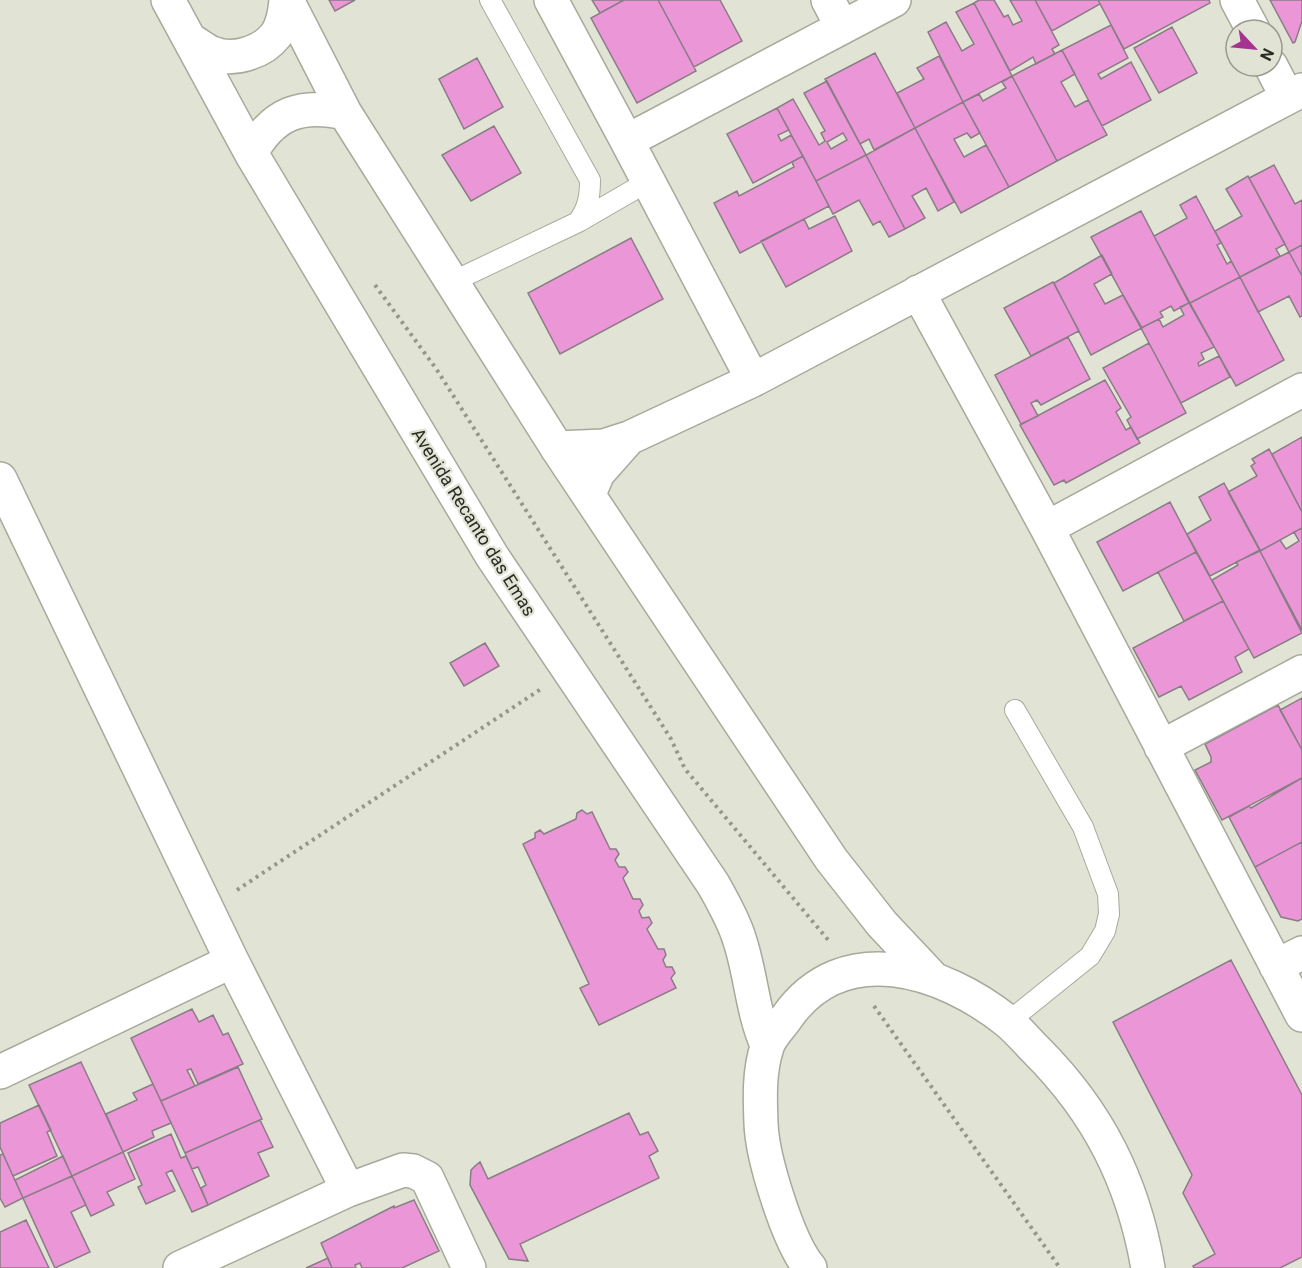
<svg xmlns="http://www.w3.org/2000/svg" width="1302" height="1268" font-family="Roboto,sans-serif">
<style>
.building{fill:#eb97d7;stroke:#897c85;stroke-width:1.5;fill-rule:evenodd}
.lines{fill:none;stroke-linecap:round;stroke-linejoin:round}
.lane-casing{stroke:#a7aa9a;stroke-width:22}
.street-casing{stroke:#a7aa9a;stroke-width:36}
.secondary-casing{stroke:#a7aa9a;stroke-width:36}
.path{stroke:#95978b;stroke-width:4;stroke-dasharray:3 4.5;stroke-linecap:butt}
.lane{stroke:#fff;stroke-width:20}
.street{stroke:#fff;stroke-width:33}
.secondary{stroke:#fff;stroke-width:33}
.labels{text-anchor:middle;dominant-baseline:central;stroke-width:4.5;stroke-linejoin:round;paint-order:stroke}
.street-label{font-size:18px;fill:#292a24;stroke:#e1e4d4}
</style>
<rect width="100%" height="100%" fill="#e1e4d4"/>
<!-- building -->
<path class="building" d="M329,0H355L335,11Z
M592,0H624L600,13Z
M624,0H658L696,71L637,103L591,18Z
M658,0H720L742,41L694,67Z
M979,0H994L1004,17L1008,15L1013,25L1022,21L1010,0H1035L1059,45L1052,49L1055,54L1036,64L1033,57L1010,71L974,3Z
M1035,0H1098L1100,4L1052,31Z
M1098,0H1209L1210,3L1124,49Z
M1270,0H1302V21L1295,42L1293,43Z
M974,3L1012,76L963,102L928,32L946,22L962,51L974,44L956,12Z
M1111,25L1128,58L1098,74L1101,79L1131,62L1151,100L1102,126L1062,50Z
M1172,27L1197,73L1159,93L1134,48Z
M1062,50L1075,74L1061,82L1075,107L1088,100L1107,135L1057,161L1012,76Z
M875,53L915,128L874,150L869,139L860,144L825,79Z
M939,56L963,102L915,128L897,93L924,79L917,68Z
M477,58L503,107L464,129L439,79Z
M1012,76L1057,161L1009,187L963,102L979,94L983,101L1006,88L1002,82Z
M827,81L866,155L816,181L777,108L793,99L819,145L825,141L821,133L825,131L804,93ZM843,133L847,140L831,149L827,142Z
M963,102L980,133L971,138L967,133L954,139L964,157L986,145L1009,187L961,213L915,128Z
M777,108L789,130L778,135L781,141L791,135L803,156L753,183L727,134Z
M494,126L521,173L471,201L442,155Z
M915,128L954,202L938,211L926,188L912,196L925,218L905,229L866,155Z
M866,155L905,229L889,237L880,221L873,225L859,200L833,214L816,181Z
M803,156L829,206L740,253L714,203L737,191L739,196L794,167L792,162Z
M1274,165L1295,204L1302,200V245L1289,252L1249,178Z
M1248,176L1285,244L1276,249L1280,256L1240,277L1215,231L1242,216L1226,189Z
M1196,196L1221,243L1217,245L1227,264L1231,261L1240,277L1190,303L1154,236L1187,218L1180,205Z
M1141,211L1189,303L1174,311L1171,306L1160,312L1163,317L1141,328L1091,237Z
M835,216L852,251L786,287L761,241L804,219L809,229Z
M631,238L663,299L560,354L528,293Z
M1302,245V276L1289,252Z
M1289,252L1302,276V316L1300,317L1289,296L1258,312L1240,277Z
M1102,255L1112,274L1094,284L1105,304L1123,295L1142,328L1091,355L1054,283Z
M1240,277L1284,360L1236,386L1190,303Z
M1053,282L1079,331L1031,356L1004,308Z
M1189,303L1214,347L1201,353L1204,359L1198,363L1199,366L1219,356L1230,377L1181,403L1141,328L1159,319L1163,327L1184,315L1180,307Z
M1068,337L1090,379L1041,405L1037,400L1031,403L1038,416L1021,424L995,375Z
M1149,343L1186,413L1137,439L1127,420L1131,417L1103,368Z
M1105,380L1121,408L1116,412L1126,430L1131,427L1140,443L1066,483L1064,480L1054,485L1020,425Z
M1302,437V512L1272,454Z
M1269,449L1302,512V528L1260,551L1228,492L1257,476L1251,466L1255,463L1252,459Z
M1224,483L1260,550L1210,576L1187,534L1211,520L1199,497Z
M1170,502L1196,552L1123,591L1097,542Z
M1302,528V630L1260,551L1280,540L1286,549L1299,541L1294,532Z
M1260,551L1302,633L1254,658L1212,580L1238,565L1236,562Z
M1196,552L1223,601L1184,621L1158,572Z
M1223,601L1249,649L1235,657L1242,672L1189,700L1181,686L1159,697L1133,648Z
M485,643L499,666L464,686L450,663Z
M1302,698V750L1280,710Z
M1278,705L1302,750V778L1222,820L1195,770L1211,762V757L1205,744Z
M1302,778V842L1255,867L1229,817L1249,806L1251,808Z
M582,810L587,814L592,812L610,849H616L619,854L615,860L619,867H625L628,872L623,878L633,899H640L643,905L639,911L642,918L649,917L652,923L647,929L658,949H664L666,955L663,960L666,967H672L675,973L671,978L676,988L599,1025L580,988L589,984L523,844L535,838V833L540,830L544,834L576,819L577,813Z
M1302,842V919L1298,921L1281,917L1255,867Z
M1231,960L1302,1095V1257L1280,1268H1194L1193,1266L1215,1254L1183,1193L1192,1175L1113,1022Z
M192,1009L199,1022L213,1015L223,1035L228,1033L243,1064L198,1084L191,1069L187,1070L195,1086L161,1101L131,1038Z
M81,1062L123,1152L72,1176L29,1085Z
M238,1067L262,1119L185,1153L161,1101Z
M153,1084L171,1123L152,1131L154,1137L123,1152L106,1114L137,1100L133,1093Z
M39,1105L51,1130L47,1132L57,1156L13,1176L0,1147V1123Z
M629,1113L640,1135L648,1132L658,1151L649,1156L659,1178L520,1244L528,1261L509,1259L470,1185L471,1170L475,1166L480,1162L488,1179Z
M260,1120L273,1147L258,1153L269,1176L208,1205L201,1188L206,1185L198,1167L192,1169L185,1153Z
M171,1134L181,1158L186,1156L208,1205L192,1212L172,1170L166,1173L175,1191L146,1204L138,1187L142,1185L128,1153Z
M123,1152L135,1179L107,1192L114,1205L91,1216L72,1176Z
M3,1154L23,1198L5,1207L0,1198V1155Z
M63,1156L72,1176L23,1198L15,1180Z
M72,1176L86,1205L71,1212L90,1252L55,1268L23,1198Z
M414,1200L439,1251L402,1268H362L360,1263L355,1265L356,1268H332L321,1243L394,1206V1208Z
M26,1220L49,1268H0V1232Z
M328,1258L332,1268H306Z"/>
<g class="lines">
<defs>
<path id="lane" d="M578,222L649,181
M452,282L578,222C588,208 590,197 590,180L490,0
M1008,1022L1090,956L1105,931L1109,914L1108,894L1083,827L1015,710"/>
<path id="street" d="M551,0L627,141
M828,0L842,27
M1237,0L1253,30
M1271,66L1287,97
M918,292L1047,528L1302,1015
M753,380L627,141L894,0
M557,448L604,446L629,438L753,380L1302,90
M0,479L232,961L348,1190
M589,494L598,473L629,438
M1047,528L1302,390
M1161,747L1302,672
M1276,966L1302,953
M0,1072L232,961
M180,1268L348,1190L403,1170L413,1171L427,1178L469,1268"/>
<path id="secondary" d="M168,0L251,153L492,556L713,884C723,902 733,919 739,938C751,973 752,1011 767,1045
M287,0L345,113L452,282L557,448L831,859L882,924L931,976
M192,41C199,45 205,50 212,53C232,62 262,53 276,35C283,25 285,12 286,0
M251,153C273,113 301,103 345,113
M810,1268C788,1242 762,1157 761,1123C760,1098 759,1071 767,1047C770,1036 781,1026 787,1017C843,937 943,970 1007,1021C1017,1029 1027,1041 1036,1050C1098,1112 1133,1181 1148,1268"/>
</defs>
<!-- lane casing -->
<use href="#lane" class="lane-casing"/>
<!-- street casing -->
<use href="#street" class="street-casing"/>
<!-- secondary casing -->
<use href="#secondary" class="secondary-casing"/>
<!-- path -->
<path class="path" d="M375,285L437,370L671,739L685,769L829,941
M237,890L541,689
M874,1006L1060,1268"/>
<!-- lane -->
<use href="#lane" class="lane"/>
<!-- street -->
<use href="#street" class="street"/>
<!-- secondary -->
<use href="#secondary" class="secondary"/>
</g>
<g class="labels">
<!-- street labels -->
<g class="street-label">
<text transform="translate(474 522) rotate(58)">Avenida Recanto das Emas</text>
</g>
</g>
<!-- north arrow -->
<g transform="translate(1254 48) rotate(116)"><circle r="28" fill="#e1e4d4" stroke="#979a8e" stroke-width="1.5"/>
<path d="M0-4.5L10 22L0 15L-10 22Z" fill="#a53491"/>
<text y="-9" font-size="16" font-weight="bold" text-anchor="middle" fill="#292a24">N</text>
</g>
</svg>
